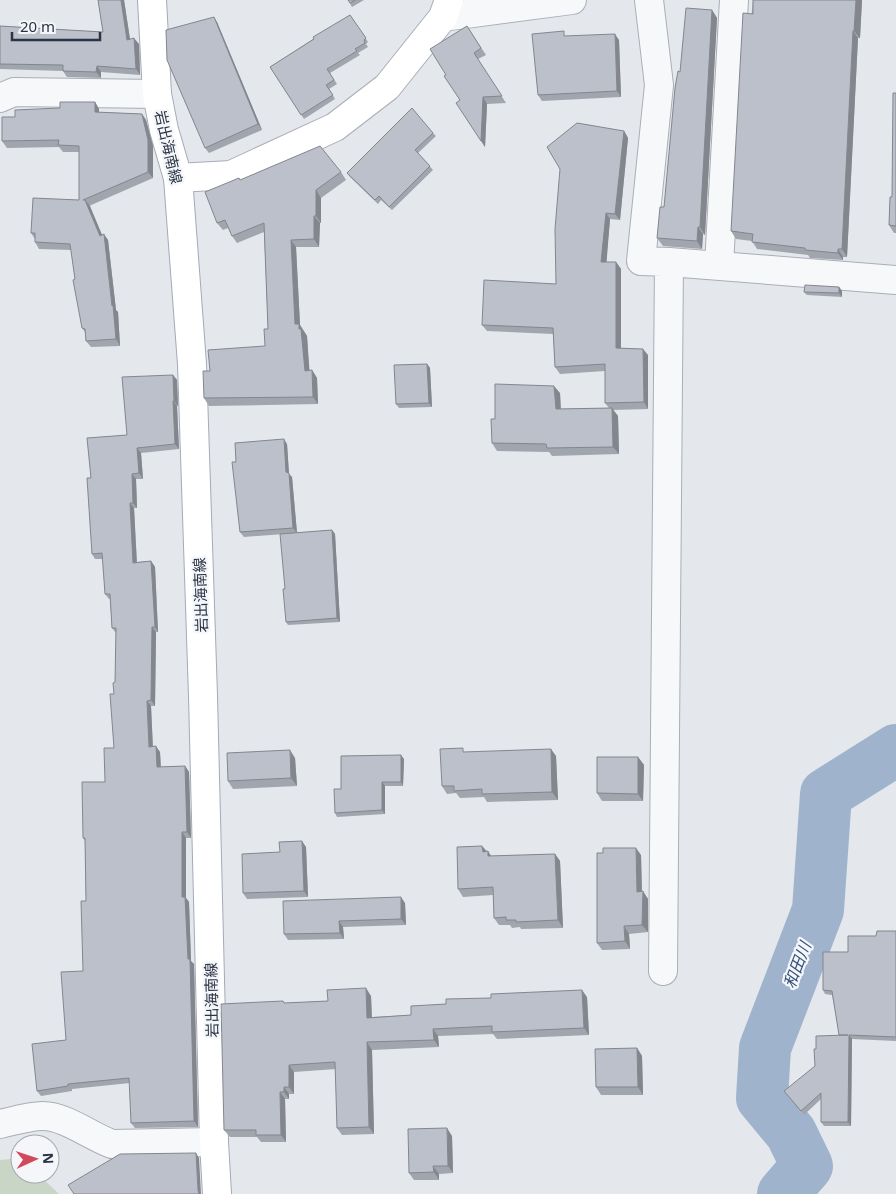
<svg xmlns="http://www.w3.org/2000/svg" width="896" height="1194" font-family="'Noto Sans','Noto Sans JP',sans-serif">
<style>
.green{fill:#c9d6c5}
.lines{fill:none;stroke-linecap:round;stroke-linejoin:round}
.river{stroke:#9fb4cc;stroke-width:52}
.street-casing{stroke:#a9aeb7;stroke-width:30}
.secondary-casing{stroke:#a9aeb7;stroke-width:30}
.primary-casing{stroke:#a3abb8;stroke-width:30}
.street{stroke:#f7f8fa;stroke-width:28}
.secondary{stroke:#fff;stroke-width:28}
.primary{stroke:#fff;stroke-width:28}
.wall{fill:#a1a5ae}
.shaded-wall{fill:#83868d}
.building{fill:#bbc0ca;stroke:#83868d}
.labels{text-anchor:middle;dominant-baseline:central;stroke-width:4.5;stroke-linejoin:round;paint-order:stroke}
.street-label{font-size:15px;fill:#2b3445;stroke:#f4f6f9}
.water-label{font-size:16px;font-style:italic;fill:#34527a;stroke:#f4f6f9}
</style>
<rect width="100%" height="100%" fill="#e4e7ec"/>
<!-- green -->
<path class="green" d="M11,1159L20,1162V1174H38L59,1194H0V1160Z"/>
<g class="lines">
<!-- river -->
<path class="river" d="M783,1194L807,1166L791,1133L762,1098L765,1048L818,910L826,794L896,750"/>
<defs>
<path id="street" d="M649,0L659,85L641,261L669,262L896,280
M443,17L572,0
M0,98L14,92L157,94
M719,265L734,0
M663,971L669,262
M0,1124C13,1121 30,1116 43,1116C65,1116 92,1137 112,1144L214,1142"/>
<path id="secondary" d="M178,178L231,175L335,127L387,87L443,17L449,0"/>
<path id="primary" d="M152,0L157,94L164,130L178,178L192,364L203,696L214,1142L217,1194"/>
</defs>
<!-- street casing -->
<use href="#street" class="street-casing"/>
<!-- secondary casing -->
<use href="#secondary" class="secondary-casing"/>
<!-- primary casing -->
<use href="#primary" class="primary-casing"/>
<!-- street -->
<use href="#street" class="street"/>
<!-- secondary -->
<use href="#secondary" class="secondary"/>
<!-- primary -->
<use href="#primary" class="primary"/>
</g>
<!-- wall -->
<path class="wall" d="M98,0H124L130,39L139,44L140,75L101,72V78L67,77L63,71L0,69V26L103,32Z
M348,0H364L352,7Z
M753,0H862L860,38H858L847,257H843V260L810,258L808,255L757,249L752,241L736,239L731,231Z
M712,10L717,18L705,235L703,234L702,249L663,246L657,238L664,207L680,72Z
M350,15L368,42L366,44L368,47L358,53L360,55L330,73L337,84L329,89L335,99L304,119L270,67Z
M217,22L262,130L209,153L205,148Z
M467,26L486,55L478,59L506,103L487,104L485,147L446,75Z
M566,36L619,40L621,97L542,101L538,95Z
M896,93V233H894L889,225L892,197Z
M95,102L99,109V112L142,114L146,120L153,146V178L89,206L102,235L108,240L116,310L118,312L120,346L91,347L86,341L85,332L82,328L71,250L39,249L35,242V239L31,233L79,200V152H63L59,147L7,148L2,141L15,117Z
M624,131L628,138L620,220L610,219L606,262H616L621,269V348L648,355V409L613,410L618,416L619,454L552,456L549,452L497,451L492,443L495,419L560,393L561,409L609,408L605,403V371L560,374L555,367L553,334L487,331L482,325L556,284Z
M433,133L436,136L418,153L433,170L392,210L381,200L378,204L350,177L347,173Z
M341,172L346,180L321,198V223H320L319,247H296L300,325L307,336L309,371L312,370L317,378L318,404L209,406L204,398L210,371L265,346L268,329L264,232L237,243L232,236L228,228L223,230L217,223L240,180Z
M839,287L842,291V297L807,295L804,292Z
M427,364L430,368L432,407L399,408L396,404Z
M173,375L177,380L178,406H177L179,449L141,453L143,479H136L137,508H134L137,562L151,561L155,567L158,632H156L155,706H151L153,747L160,752L161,767L185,766L189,772L191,838H186V898L189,902L191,961L194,964L198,1127L135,1128L131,1123L130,1083L72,1089V1091L41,1096L37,1091L66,1040L83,971L86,901L85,841L83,838L105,782L114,748L116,633L112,628L110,599H109L105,594L103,559H95L92,554L91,478L127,435Z
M287,444L289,474L292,477L297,533L332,530L335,534L340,622L288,625L286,622L284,534L244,537L240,532L236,462Z
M466,752L556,756L558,800L487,802L484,797L460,798L456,793L447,794L442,786Z
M638,757L644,765L643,801H602L597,793Z
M295,758L297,786L233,789L228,781Z
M404,759L403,786H385V814L337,817L335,813L341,789Z
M482,846L491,856L555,854L560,861L563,928L521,929L520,927L512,928L510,925H499L494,918L493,895L463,897L458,889Z
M306,847L308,897L247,899L243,893L280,852Z
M641,855L642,891L648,899V932L629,934L630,949L602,950L597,943Z
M405,903L406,925L343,927L344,939L288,940L284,934Z
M896,931V1041L852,1039L851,1126H824L821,1122V1099L804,1115L787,1095L815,1066L816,1049L840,1036L832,995L825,994L823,990L848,952L876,936Z
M371,996L372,1017L411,1015L587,997L589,1035L497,1039L493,1034L438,1036L439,1047L372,1050L374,1134L342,1135L337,1128L336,1069L294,1072V1094H289V1099H285L286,1142H261L257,1137H230L224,1130L285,1003L328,1001Z
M637,1048L642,1056L643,1095H601L596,1087Z
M452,1136L453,1173L439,1174V1180H414L409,1173Z"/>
<!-- shaded-wall -->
<path class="shaded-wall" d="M121,0H124L131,46L127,40Z
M856,0H862L860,38L854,31Z
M712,10L717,18L705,235L700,227Z
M214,17L217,22L262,130L258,124Z
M853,31L858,38L847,257L842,249Z
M615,34L619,40L621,97L617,91Z
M134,38L139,44L140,75L136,69Z
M97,66L101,72V78L96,72Z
M483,97L487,104L485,147L481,141Z
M95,102L99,109V118L95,112Z
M142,114L146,120L153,146V178L148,172Z
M624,131L628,138L620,220L615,214Z
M316,190L321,198V223L316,216Z
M85,200L90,206L105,242L100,236Z
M606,213L610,219L606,269L601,262Z
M314,216L320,223L319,247L314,239Z
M698,227L703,234L702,249L697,241Z
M104,234L108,240L116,310L118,312L120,346L116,339Z
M291,240L296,247L300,325L307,336L310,378L305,371L295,324Z
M838,249L843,257V260L838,253Z
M616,262L621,269V355L616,348Z
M839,287L842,291V297L839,293Z
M643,349L648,355V409L644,402Z
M427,364L430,368L432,407L429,403Z
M312,370L317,378L318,404L313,397Z
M173,375L177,380L178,406L174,401Z
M554,386L560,393L561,417L556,409Z
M173,401L177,406L179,449L175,444Z
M612,408L618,416L619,454L613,447Z
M284,439L287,444L289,474L292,477L297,533L293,528L286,472Z
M137,448L141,453L143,479L139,473Z
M132,474L136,479L137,508L133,503Z
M130,503L134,508L137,568L133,563Z
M332,530L335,534L340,622L337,618Z
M151,561L155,567L158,632L155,627Z
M152,627L156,632L155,706L151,700Z
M147,701L151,706L153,752L149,747Z
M156,746L160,752L161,773L157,767Z
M551,749L556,756L558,800L552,792Z
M290,750L295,758L297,786L291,778Z
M401,755L404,759L403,786L401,782Z
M638,757L644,765L643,801L638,794Z
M185,766L189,772L191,838L187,832Z
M382,782L385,786V814L382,810Z
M182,832L186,838V898L189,902L191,961L194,964L198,1127L194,1121L188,959L182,897Z
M302,841L306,847L308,897L304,891Z
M482,846L488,853V851L493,859L488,857L483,852Z
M636,848L641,855L642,899L637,892Z
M555,854L560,861L563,928L558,920Z
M643,891L648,899V932L642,925Z
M401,897L405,903L406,925L401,919Z
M339,921L343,927L344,939L340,933Z
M624,926L629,934L630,949L625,941Z
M366,988L371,996L372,1025L367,1018Z
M582,990L587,997L589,1035L584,1028Z
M433,1029L438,1036L439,1047L434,1040Z
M849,1035L852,1039L851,1126L848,1122Z
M367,1042L372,1050L374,1134L369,1127Z
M637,1048L642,1056L643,1095L638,1087Z
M289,1065L294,1072V1094L289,1087Z
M284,1087L289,1094V1099L284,1092Z
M280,1092L285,1099L286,1142L281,1135Z
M447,1128L452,1136L453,1173L448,1166Z
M196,1153L199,1158L201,1194H199L198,1190Z
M433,1166L439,1174V1180L434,1172Z"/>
<!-- building -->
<path class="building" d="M98,0H121L127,40L134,38L136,69L97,66L96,72L63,71V65L0,64V26L103,32Z
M348,0H355L350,3Z
M753,0H856L854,31H853L842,249H838V253L805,250V248L752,242L753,234L731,231L743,13L753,14Z
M686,8L712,10L700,227H698L697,241L657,238L660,207H664L675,88L678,71L680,72Z
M350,15L366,38L364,40L365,43L355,49L357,51L327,69L334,80L326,85L333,95L301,115L270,67L314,39L313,37Z
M214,17L258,124L205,148L167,60L166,30Z
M467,26L481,48L474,53L502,96L483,97L481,141L456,103L460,100L444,76L446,75L430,49Z
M564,31V36L615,34L617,91L538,95L532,34Z
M893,93H896V226L889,225L890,197H892Z
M60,102H95V112L142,114L148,140V172L83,200H85L100,236L104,234L112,306L113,305L116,339L86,341L85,329L82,328L73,280L75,279L70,244L35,242V233H31L33,198L79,200V146L58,145L59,140L2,141V117H15V110L60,108Z
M412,108L433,133L415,150L430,166L389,207L379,196L375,200L347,173Z
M577,123L624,131L615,214L606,213L601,262H616V348L643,349L644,402L605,403V364L555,367L553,328L482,325L484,280L556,284L555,229L560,169L547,147Z
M320,146L341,172L316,190V216H314V239L291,240L295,324H299V329H301L305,371L312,370L313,397L204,398L203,371H210L208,350L265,346L264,329H268L264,223L232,236L225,220L217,223L205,192L239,178L240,180Z
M805,285L839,287V293L804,292Z
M427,364L429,403L396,404L394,365Z
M173,375L174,401H173L175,444L137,448L139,473L132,474L133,503H130L133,563L151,561L155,627H152L151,700L147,701L149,747L156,746L157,767L185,766L187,832H182V897H185L188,959H190L194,1121L131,1123L129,1078L68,1084V1086L37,1091L32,1044L66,1040L61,972L83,971L81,901H86L85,838H83L82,782H105L104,748H114L110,694H114L113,683L115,682L116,628H112L110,594H105L102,553L92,554L87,478H91L87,438L127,435L122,377Z
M495,384L554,386L556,409L612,408L613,447L547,448L546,444L492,443L491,419H495Z
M284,439L286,472L289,473L293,528L240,532L232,462H236L235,443Z
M332,530L337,618L286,622L283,589H285L280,534Z
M463,748V752L551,749L552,792L482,794V789L454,791V786H442L440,749Z
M290,750L291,778L228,781L227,753Z
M401,755V782H382V810L335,813L334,789H341V756Z
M597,757H638V794L597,793Z
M302,841L304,891L243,893L242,854L280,852L279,842Z
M482,846L483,852L488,851V856L555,854L558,920L516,922V920H506V917L494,918L493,887L458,889L457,847Z
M603,848H636L637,892L643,891L642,925L624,926L625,941L597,943V853H603Z
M401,897V919L339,921L340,933L284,934L283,901Z
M877,931H896V1037L849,1035L848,1122H821V1093L801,1111L784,1091L815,1066L814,1049H816V1036L848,1035H839L832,991L823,990V952H848V936H876Z
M366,988L367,1018L411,1015V1006L446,1004V999L491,998V994L582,990L584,1028L492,1032V1026L433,1029L434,1040L367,1042L369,1127L337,1128L335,1062L289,1065V1087H284V1092H280L281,1135H256V1130H224L221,1004L283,1001L284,1003L328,1001L327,990Z
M637,1048L638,1087H596L595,1049Z
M447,1128L448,1166H433L434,1172L409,1173L408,1129Z
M196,1153L198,1190L199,1194H74L68,1185L120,1154Z"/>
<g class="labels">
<!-- street labels -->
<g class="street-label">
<text transform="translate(169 147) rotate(77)">岩出海南線</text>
<text transform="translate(200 595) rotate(-92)">岩出海南線</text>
<text transform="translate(211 1000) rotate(-91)">岩出海南線</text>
</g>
<!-- water labels -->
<g class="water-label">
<text transform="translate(797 965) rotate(-69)">和田川</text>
</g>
</g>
<!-- north arrow -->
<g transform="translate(35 1159) rotate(87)"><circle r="24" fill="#f4f6f9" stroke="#a4a8b1"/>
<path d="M0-4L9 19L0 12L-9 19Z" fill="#d1495b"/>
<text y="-8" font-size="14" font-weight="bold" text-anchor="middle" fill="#2b3445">N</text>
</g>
<!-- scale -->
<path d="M12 32v8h88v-8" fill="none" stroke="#2b3445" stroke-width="2.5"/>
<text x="20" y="32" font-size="15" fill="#2b3445" stroke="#f4f6f9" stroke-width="4" paint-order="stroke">20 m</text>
</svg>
